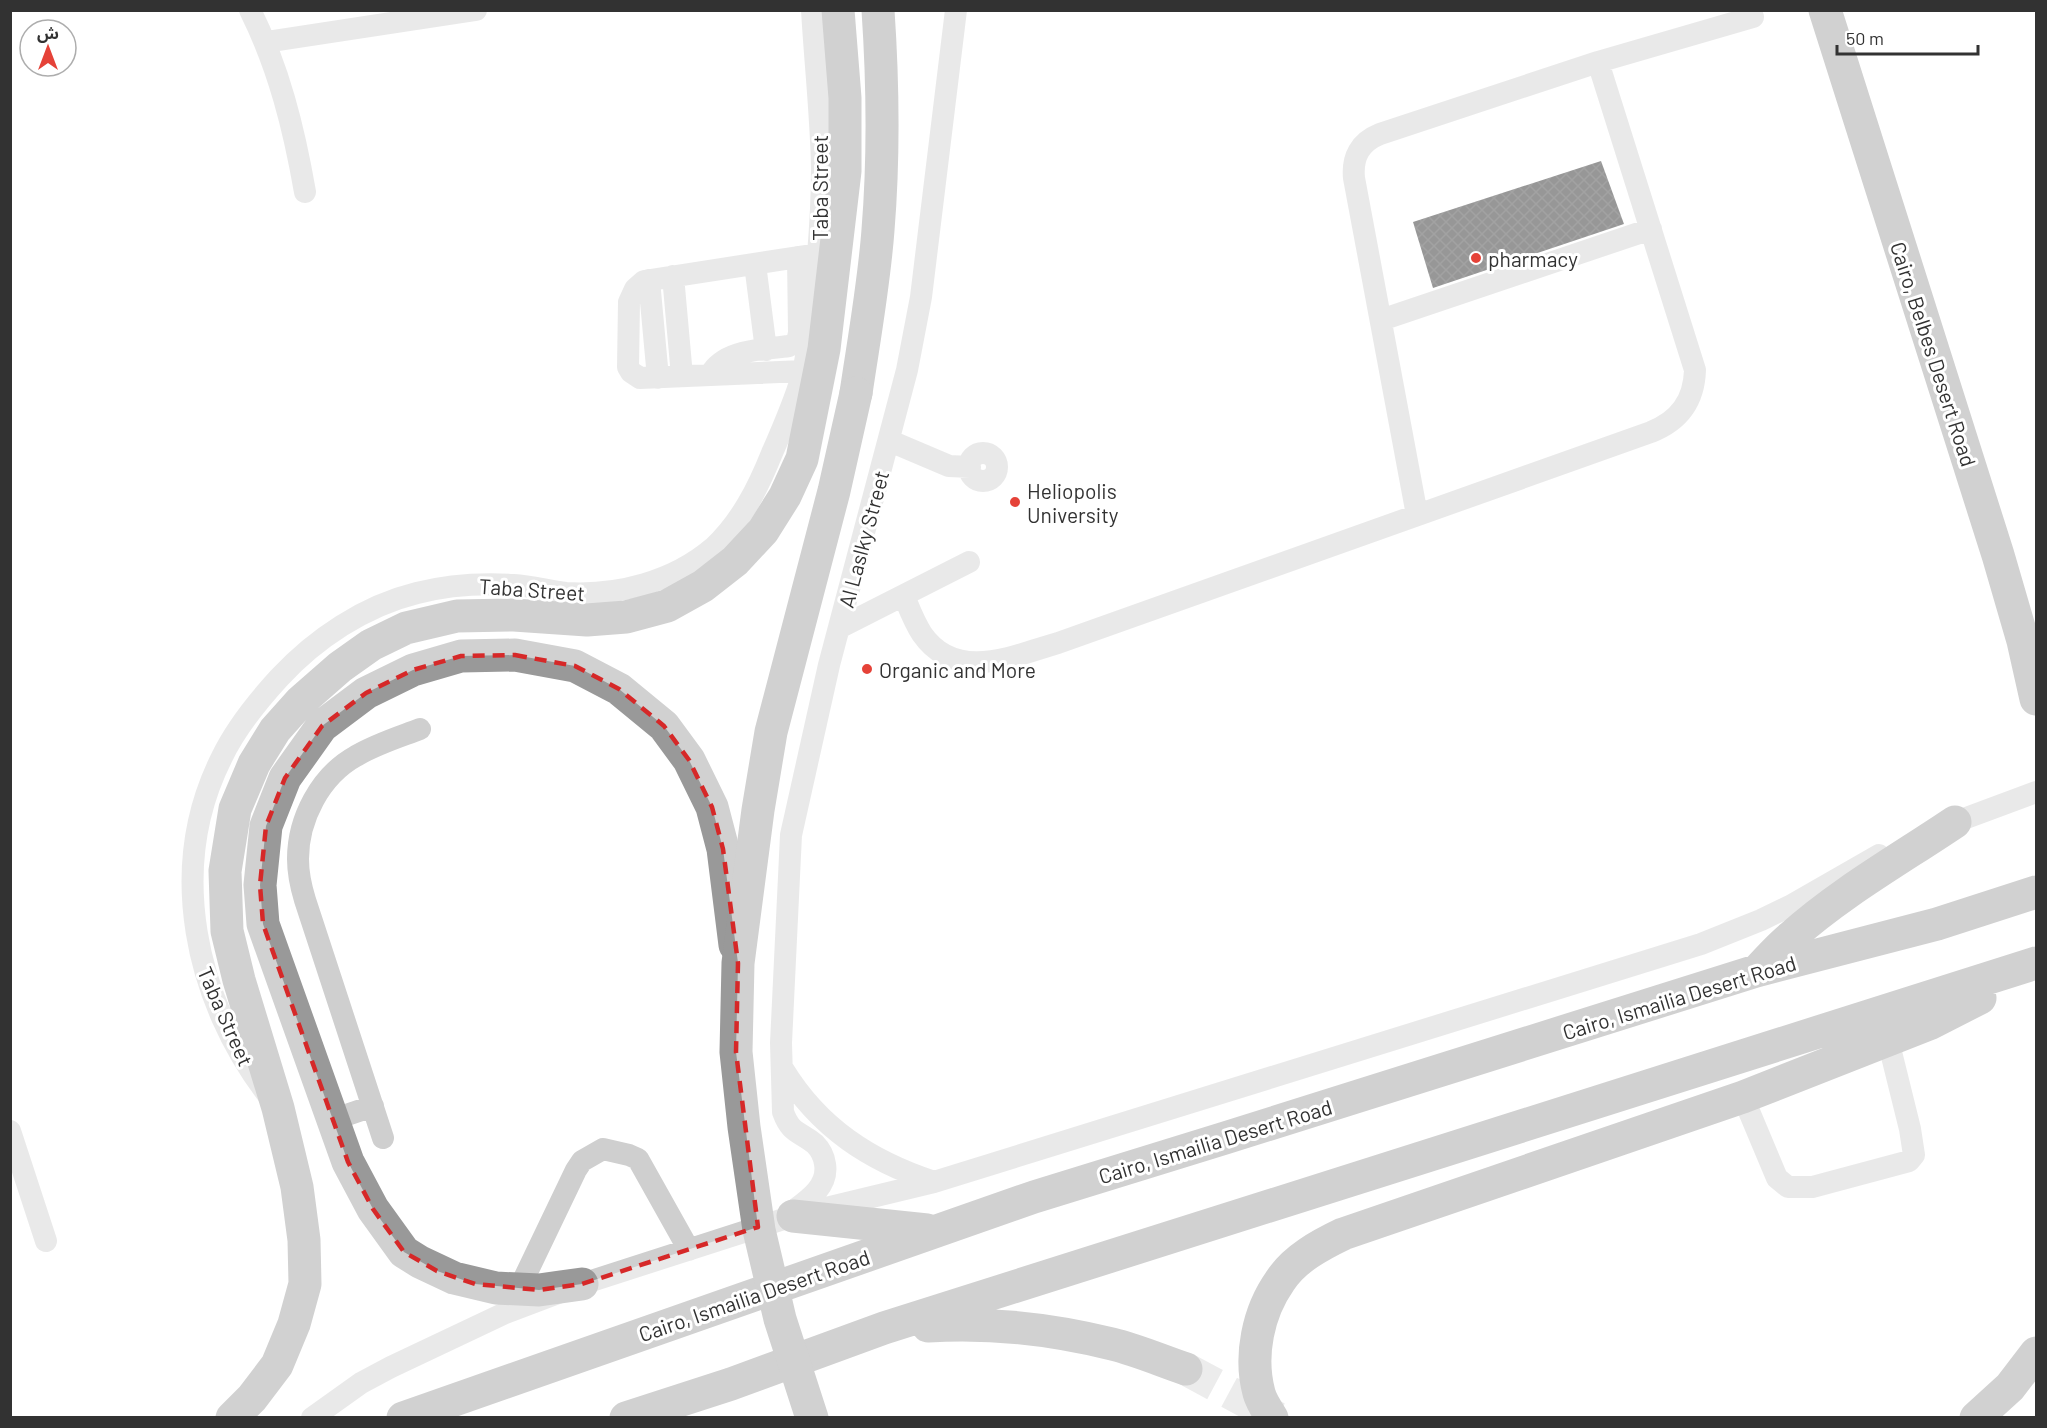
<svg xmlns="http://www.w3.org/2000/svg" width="2047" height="1428" font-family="Barlow,'Noto Sans Arabic',sans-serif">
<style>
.building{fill:url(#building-cross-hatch)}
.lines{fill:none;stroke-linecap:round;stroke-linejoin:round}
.highway-tunnel{stroke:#d6d6d6;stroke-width:33;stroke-dasharray:33 16;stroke-linecap:butt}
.minor{stroke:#cfcfcf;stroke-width:22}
.highway{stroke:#999;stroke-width:33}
.highway-bridge{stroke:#999;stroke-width:33}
.marked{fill:none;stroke:#d62828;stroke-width:4.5;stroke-dasharray:12 8;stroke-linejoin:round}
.poi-dot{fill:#e54238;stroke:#fff;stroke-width:2}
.labels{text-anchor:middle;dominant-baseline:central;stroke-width:6;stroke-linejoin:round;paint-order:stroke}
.street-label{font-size:21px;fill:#323232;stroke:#fff}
.poi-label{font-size:21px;fill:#323232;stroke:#fff;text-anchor:start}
</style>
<defs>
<pattern id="building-cross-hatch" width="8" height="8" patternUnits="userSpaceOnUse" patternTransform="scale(1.5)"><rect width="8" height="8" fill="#191919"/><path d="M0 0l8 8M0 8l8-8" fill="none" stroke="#323232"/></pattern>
</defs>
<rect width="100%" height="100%" fill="#fff"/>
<!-- building -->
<path class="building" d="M1601,161L1624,224L1433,288L1413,222Z"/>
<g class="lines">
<!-- highway-tunnel -->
<path class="highway-tunnel" d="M1186,1369L1277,1418"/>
<!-- minor -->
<path class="minor" d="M250,10C279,68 294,129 305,192
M266,42L476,10
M755,264L766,350
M673,276L682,376
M649,280L658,378
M1381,320L1651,229
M803,371L640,378L631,372L628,367L629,302L635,289L644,281L818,254
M710,375C724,349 762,350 789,346L797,342L799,333L798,257
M890,441L949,466L970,467
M969 467a14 14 0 1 1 28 0a14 14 0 1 1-28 0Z
M1417,515L1354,178C1352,157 1360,142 1380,134L1598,62L1753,17
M904,596C909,608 914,622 922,634C956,683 1013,656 1058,643L1651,432C1679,421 1694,401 1695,370L1598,62
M839,628L969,562
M1942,827L2036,792
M783,1069C819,1128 870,1161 934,1182
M268,1095C195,1000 166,868 222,757C236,728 257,702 279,678C315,639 364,606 417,593C448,585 482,583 514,585C531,586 549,591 566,593C618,596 673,582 713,548C741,522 758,488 772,453C783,428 794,403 802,376C809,347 812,317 815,287C819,248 822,207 822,168C821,115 815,63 812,10
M1743,1097L1777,1178L1788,1187H1812L1909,1161L1914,1155L1910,1129L1888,1040
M332,1120L373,1106
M10,1131L46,1241
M383,1138L305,900C301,887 298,873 298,859C298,819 320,776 356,756C376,744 399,737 420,729
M789,1214C805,1202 829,1188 825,1164C824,1157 821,1150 815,1144C799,1131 791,1134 783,1112L781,1043L791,835L829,665L907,370L921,297L956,10
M518,1291L576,1170L582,1161L603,1149L629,1155L638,1159L689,1250
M312,1418L361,1383L391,1367L503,1314L582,1284L793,1216L934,1182L1701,944L1761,920L1790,906L1879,855"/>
<!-- highway -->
<path class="highway" d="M1825,10L1998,555L2023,641L2036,699
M856,393C864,339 874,284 878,230C884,156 883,84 878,10
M1758,970C1768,959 1779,947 1791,937C1840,893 1900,859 1955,822
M793,1216L927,1230
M582,1284L539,1290L496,1288L454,1278L420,1262L404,1252L373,1209L348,1162L263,924L260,885L266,826L285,778L322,726L366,693L413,670L461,656L515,655L575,666L619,689L664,726L689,760L712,807L723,849L735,945
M928,1326C990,1322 1051,1329 1112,1344C1137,1350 1162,1361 1186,1369
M232,1418L252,1398L277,1365L294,1324L305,1284L304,1240L297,1187L278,1108L239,980L227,931L225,871L235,809L254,764L275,730L300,702L340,667L371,645L406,628L457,616L514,615L587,620L626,617L667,606L703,586L735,561L763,531L785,496L802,459L824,349L845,171V98L838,10
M403,1418L1034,1197L1225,1138L1756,971L1937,924L2036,892
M626,1418L731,1384L884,1328L2036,963
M1272,1418C1267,1410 1261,1401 1259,1393C1249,1356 1258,1312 1280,1281C1294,1259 1320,1245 1343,1234L1743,1097L1929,1024L1980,998
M1976,1418L2010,1387L2036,1353"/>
<!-- highway-bridge -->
<path class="highway-bridge" d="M812,1418L780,1319L759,1230L744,1127L736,1052L738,963L758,810L771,732L834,491L856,393"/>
</g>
<!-- marked area -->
<path d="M0 0H2047V1428H0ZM515,655L575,666L619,689L664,726L689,760L712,807L723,849L738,963L736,1052L758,1227L582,1284L539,1290L475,1284L437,1271L404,1252L373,1209L348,1162L263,924L260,885L266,826L285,778L322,726L366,693L413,670L461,656Z" fill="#fff" fill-opacity=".55" fill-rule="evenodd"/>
<path class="marked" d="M515,655L575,666L619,689L664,726L689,760L712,807L723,849L738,963L736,1052L758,1227L582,1284L539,1290L475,1284L437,1271L404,1252L373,1209L348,1162L263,924L260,885L266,826L285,778L322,726L366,693L413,670L461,656Z"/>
<!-- markers -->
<g class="poi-dot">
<circle cx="1476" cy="258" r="6"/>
<circle cx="1015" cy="502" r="6"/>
<circle cx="867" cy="669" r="6"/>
</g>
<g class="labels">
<!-- street labels -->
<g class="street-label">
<text transform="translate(819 188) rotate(-90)">Taba Street</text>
<text transform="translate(1934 354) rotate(72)">Cairo, Belbes Desert Road</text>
<text transform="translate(863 539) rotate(-75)">Al Laslky Street</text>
<text transform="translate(532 589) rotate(4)">Taba Street</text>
<text transform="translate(1679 997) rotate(-17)">Cairo, Ismailia Desert Road</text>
<text transform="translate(226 1016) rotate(66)">Taba Street</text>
<text transform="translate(1215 1141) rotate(-17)">Cairo, Ismailia Desert Road</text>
<text transform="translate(754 1295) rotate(-19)">Cairo, Ismailia Desert Road</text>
</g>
<!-- poi labels -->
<g class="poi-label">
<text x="1488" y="258">pharmacy</text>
<text x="1027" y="490">Heliopolis<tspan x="1027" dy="24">University</tspan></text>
<text x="879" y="669">Organic and More</text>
</g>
</g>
<!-- border -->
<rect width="2047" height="1428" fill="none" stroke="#323232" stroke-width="24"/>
<!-- north arrow -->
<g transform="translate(48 48)"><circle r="28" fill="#ffffff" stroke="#adadad" stroke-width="1.5"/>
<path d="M0-4.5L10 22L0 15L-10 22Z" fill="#e54238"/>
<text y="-9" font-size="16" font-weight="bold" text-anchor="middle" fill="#323232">ش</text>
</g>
<!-- scale -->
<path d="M1837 45v9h141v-9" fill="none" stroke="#323232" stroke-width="3"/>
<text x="1846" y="45" font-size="18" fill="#323232" stroke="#ffffff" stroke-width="4.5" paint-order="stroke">50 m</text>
</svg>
